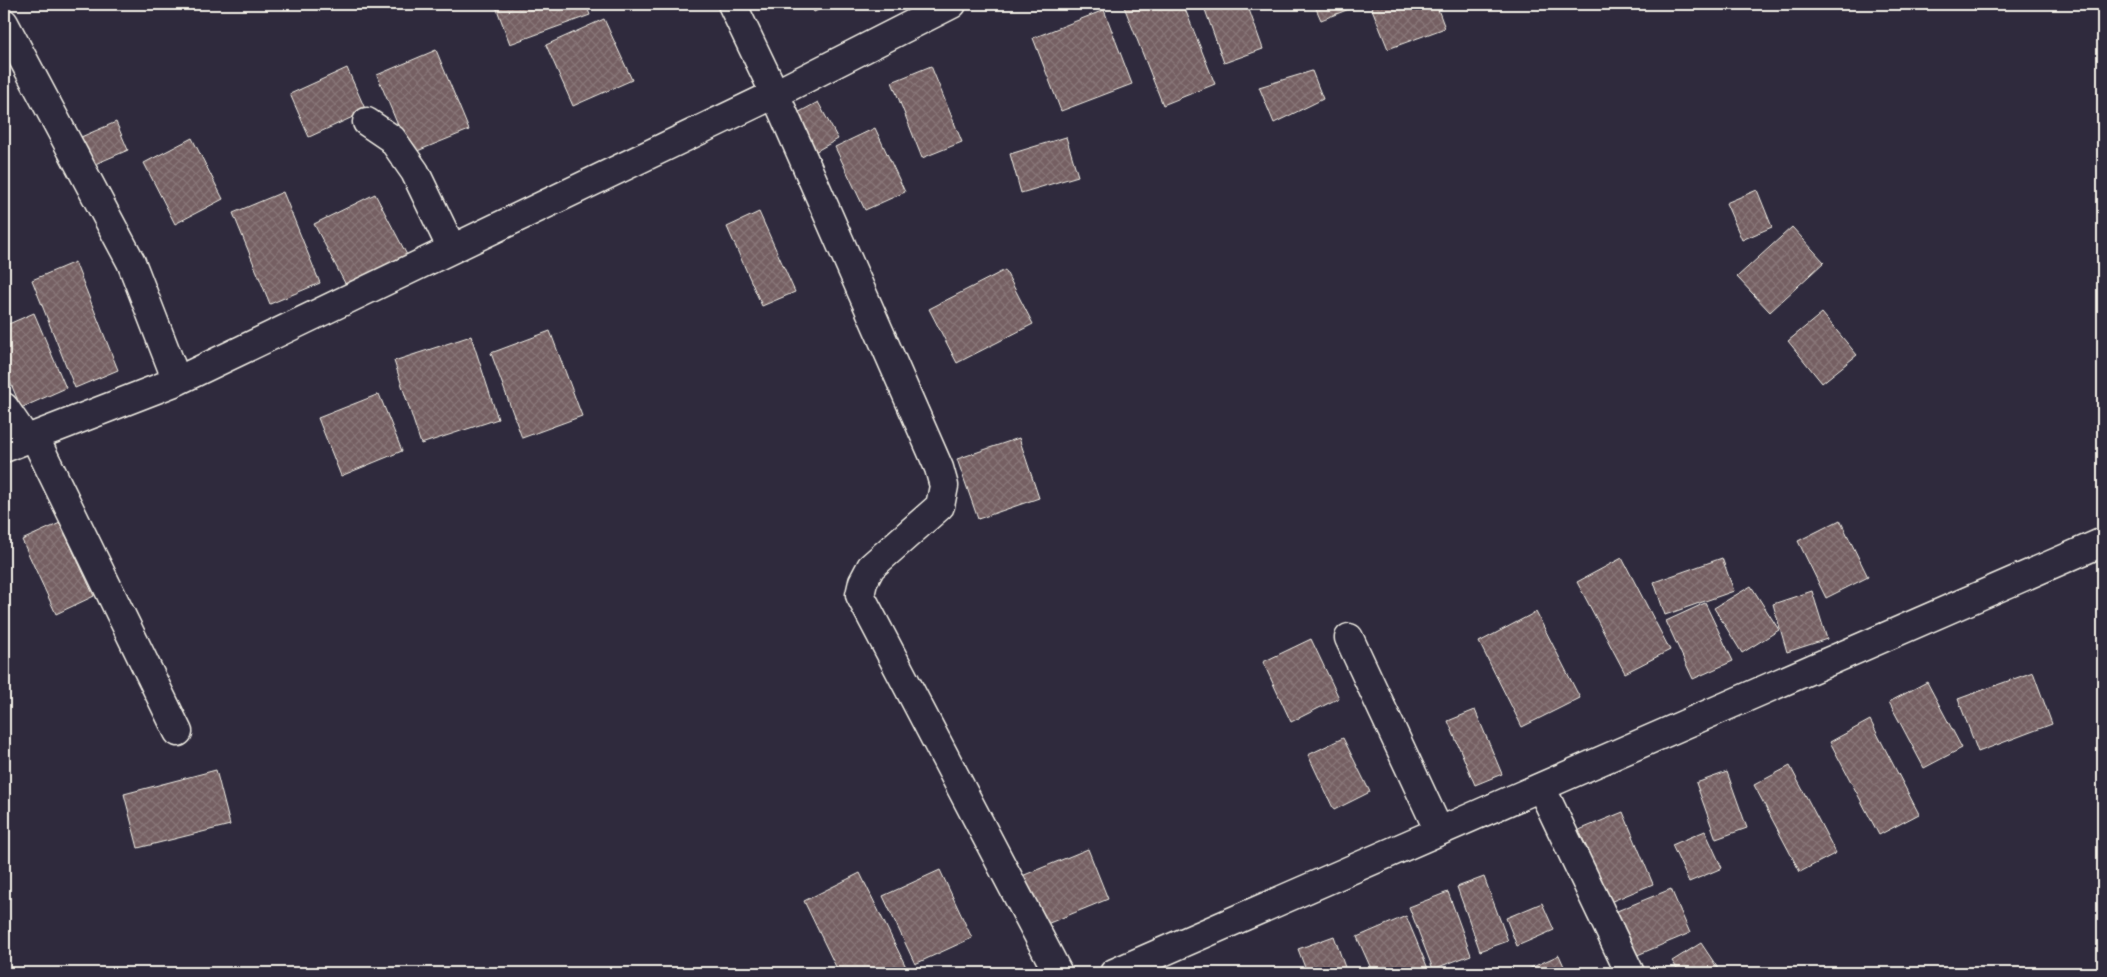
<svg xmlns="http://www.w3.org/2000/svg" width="2107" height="977" font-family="'Comic Neue',sans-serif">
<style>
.building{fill:url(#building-cross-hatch);stroke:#f4f1e8}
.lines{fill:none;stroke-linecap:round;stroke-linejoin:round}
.minor-casing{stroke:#f4f1e8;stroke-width:31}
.minor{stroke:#2f2a3d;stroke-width:28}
</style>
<defs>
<pattern id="building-cross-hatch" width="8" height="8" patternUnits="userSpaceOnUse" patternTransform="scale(1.25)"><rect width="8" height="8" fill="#745f62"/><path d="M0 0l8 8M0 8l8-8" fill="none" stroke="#887678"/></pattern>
</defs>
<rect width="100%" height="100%" fill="#2f2a3d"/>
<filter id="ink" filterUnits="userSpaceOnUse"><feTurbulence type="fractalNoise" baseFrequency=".02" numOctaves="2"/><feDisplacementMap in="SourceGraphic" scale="10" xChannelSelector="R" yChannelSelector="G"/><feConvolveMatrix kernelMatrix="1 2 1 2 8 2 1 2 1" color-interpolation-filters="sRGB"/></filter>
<g filter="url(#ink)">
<!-- building -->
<path class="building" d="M495,4H586L590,15L510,44Z
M810,4H831L814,12Z
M1123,4H1183L1215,84L1163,105Z
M1203,4H1247L1263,49L1224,63Z
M1314,4H1362L1321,20Z
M1370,4H1436L1445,28L1388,49Z
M1104,10L1132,84L1061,111L1033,38Z
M604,19L632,80L573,106L546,45Z
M436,50L469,130L410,154L377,75Z
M931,66L962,142L922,158L892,82Z
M347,68L366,111L309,137L290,94Z
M1312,71L1323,99L1274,123L1259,87Z
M818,102L838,139L811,154L790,117Z
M116,122L128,150L93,165L81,137Z
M875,128L905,192L865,210L835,147Z
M1066,137L1078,176L1021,193L1010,154Z
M192,138L223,199L175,224L144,163Z
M1757,190L1772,227L1742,240L1726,203Z
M283,192L320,283L270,304L233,213Z
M375,194L408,257L348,289L314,224Z
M759,212L795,292L762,306L727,227Z
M1792,227L1824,262L1770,312L1737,277Z
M75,262L118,370L75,388L32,280Z
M1005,270L1033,324L957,363L929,309Z
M34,313L66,388L21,408L4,367V326Z
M1822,313L1857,355L1822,383L1788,341Z
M550,331L582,416L522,438L491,353Z
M471,336L498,419L421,444L394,361Z
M379,394L402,451L341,476L318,418Z
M1019,438L1039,498L978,519L957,459Z
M1840,520L1868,577L1826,598L1798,541Z
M60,523L94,596L56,614L22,540Z
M1622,558L1670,650L1625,673L1577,582Z
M1722,558L1734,591L1665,615L1654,582Z
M1751,586L1779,630L1742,653L1714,608Z
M1812,591L1827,639L1787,652L1773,604Z
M1705,603L1733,661L1693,679L1666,621Z
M1536,612L1580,698L1522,727L1479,642Z
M1311,639L1339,698L1291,722L1263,662Z
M2033,672L2052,724L1978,752L1958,699Z
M1927,682L1962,748L1924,768L1889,702Z
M1475,710L1502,774L1475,785L1448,721Z
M1870,720L1919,814L1879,835L1830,742Z
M1343,738L1370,792L1334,810L1308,755Z
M1790,766L1836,853L1800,872L1754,785Z
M216,770L230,825L138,848L124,794Z
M1727,772L1747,828L1716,839L1696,783Z
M1623,812L1653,884L1610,902L1579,830Z
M1705,831L1722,868L1689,882L1672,845Z
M1088,849L1108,899L1042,926L1022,876Z
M940,870L972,938L915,964L883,896Z
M860,873L909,973H839L804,901Z
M1484,877L1508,941L1480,951L1457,887Z
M1671,889L1690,933L1635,956L1617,911Z
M1448,892L1471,955L1433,969L1409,907Z
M1542,903L1554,930L1517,946L1506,918Z
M1406,916L1429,971L1373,973L1357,937Z
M1334,936L1347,973H1307L1298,949Z
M1701,943L1721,973H1680L1672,961Z
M1559,955L1567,973H1520Z"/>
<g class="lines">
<defs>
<path id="minor" d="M732,4L775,94L939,468L944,486L940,506L871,567L863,582L860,595L1058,973
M4,23L131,262L177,381
M367,122L392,139L415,172L452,249
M4,407L26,439
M34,436L178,732
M4,448L177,381L775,94L952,4
M1349,638L1439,831
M1541,787L1630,973
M1114,973L2103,542"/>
</defs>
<!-- minor casing -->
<use href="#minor" class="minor-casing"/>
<!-- minor -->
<use href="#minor" class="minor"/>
</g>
</g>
<!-- margin -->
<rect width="2107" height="977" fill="none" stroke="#2f2a3d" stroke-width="20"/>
<rect x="10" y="10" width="2087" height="957" fill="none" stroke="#f4f1e8" stroke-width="2" filter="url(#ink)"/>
</svg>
